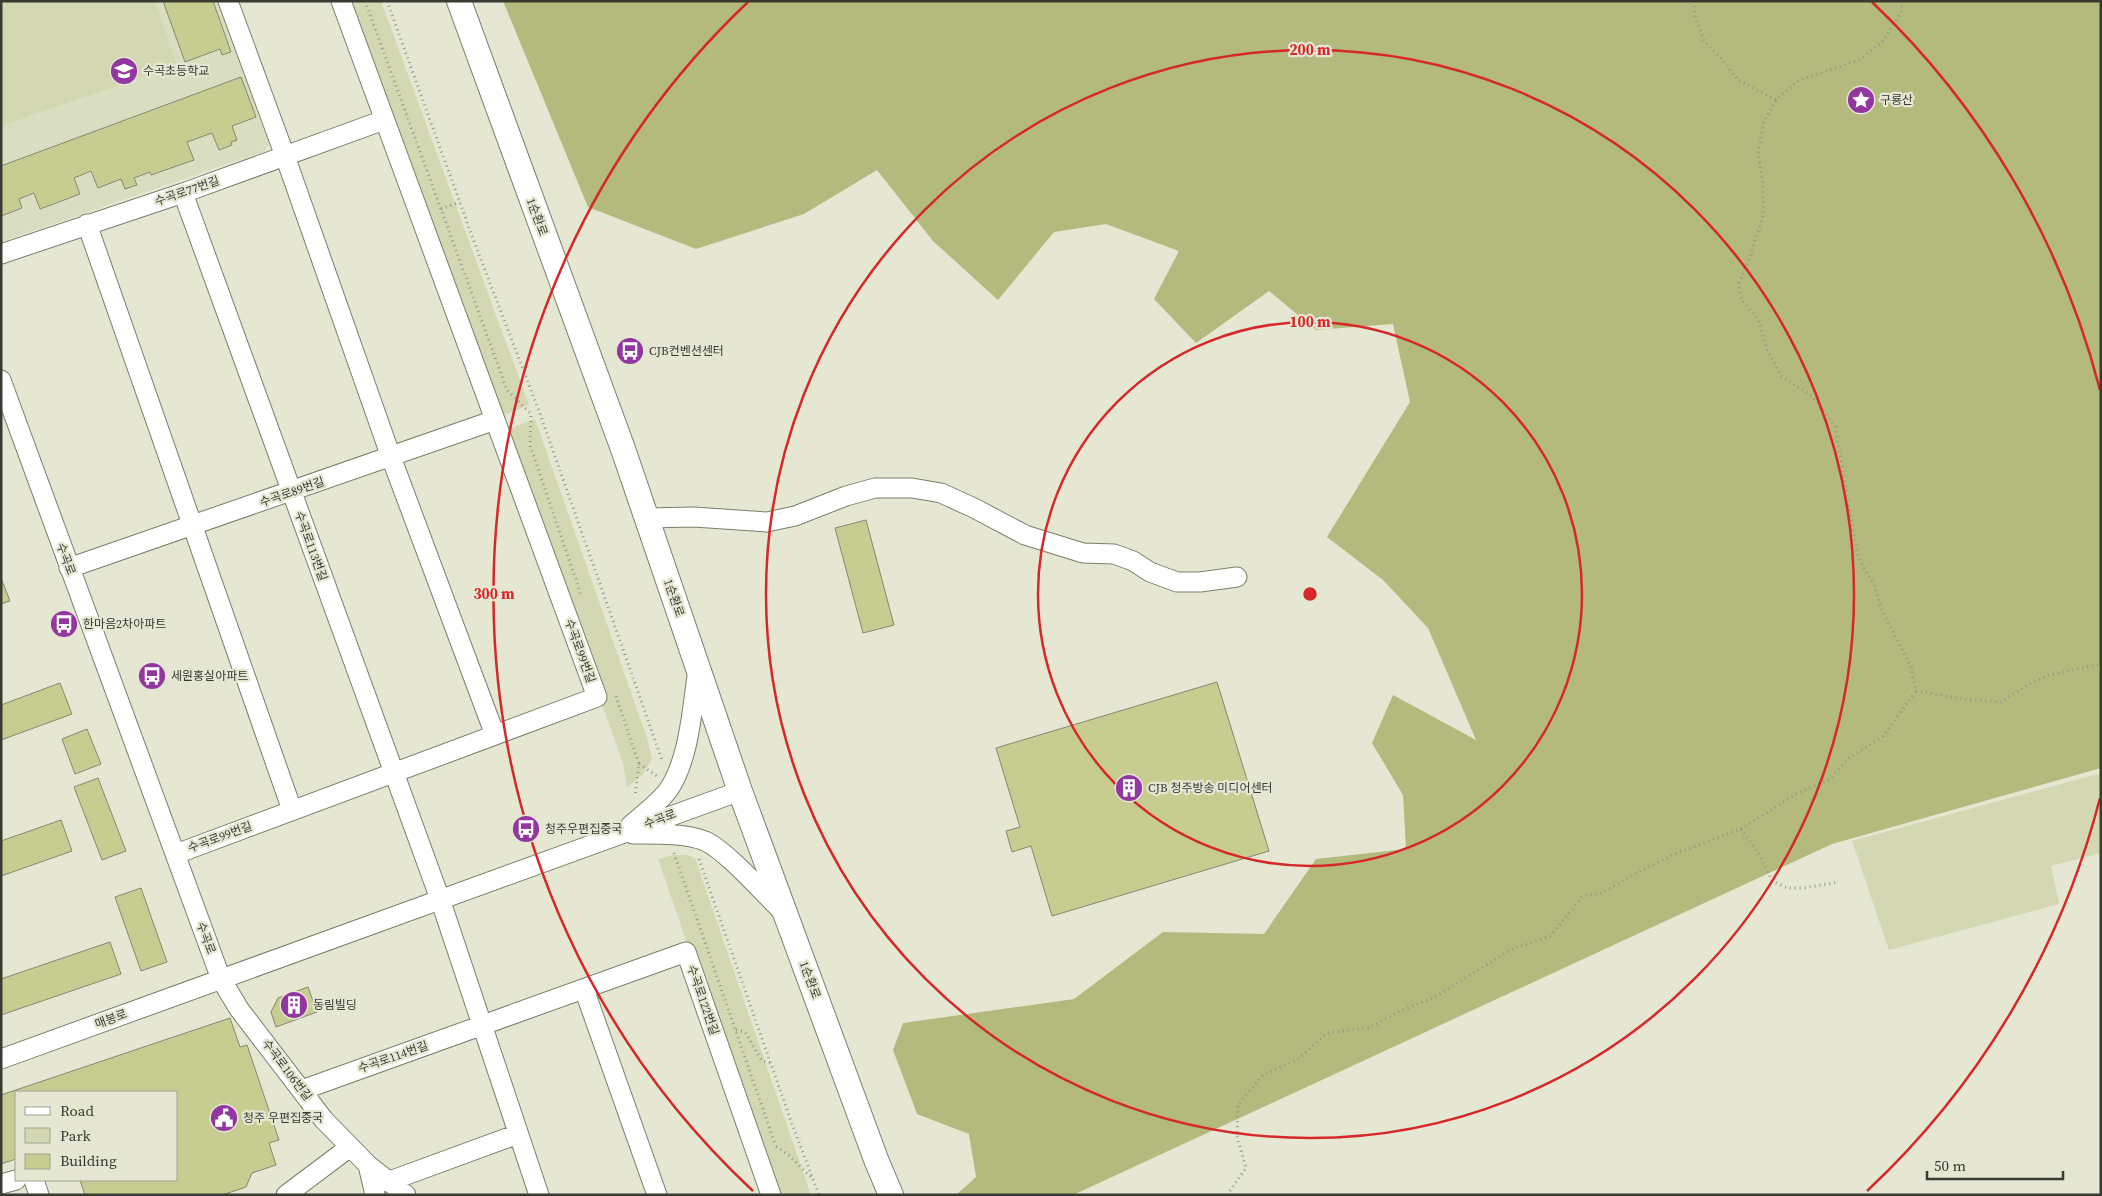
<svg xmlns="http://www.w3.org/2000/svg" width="2102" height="1196" font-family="'Source Serif 4','Noto Sans KR',serif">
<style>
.built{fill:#dadec1}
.green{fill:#d4d8b2}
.forest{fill:#b4b97d}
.building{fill:#c7cd90;stroke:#858773}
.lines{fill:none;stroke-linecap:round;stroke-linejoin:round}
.minor-casing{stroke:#7c7e6b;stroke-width:21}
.major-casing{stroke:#7c7e6b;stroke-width:26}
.path{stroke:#949687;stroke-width:3;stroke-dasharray:1 4;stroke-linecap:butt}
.minor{stroke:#fff;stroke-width:19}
.major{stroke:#fff;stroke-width:24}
.ring{fill:none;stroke:#d62828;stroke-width:2.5}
.labels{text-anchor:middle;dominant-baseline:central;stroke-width:4.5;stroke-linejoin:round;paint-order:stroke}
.poi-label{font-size:12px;fill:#393a32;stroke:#e5e7d2;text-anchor:start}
.street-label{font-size:12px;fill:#393a32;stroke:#e5e7d2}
.centre{fill:#d62828;stroke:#e5e7d2;stroke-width:2.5}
.ring-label{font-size:15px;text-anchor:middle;font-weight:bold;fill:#d62828;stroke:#e5e7d2;stroke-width:4.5;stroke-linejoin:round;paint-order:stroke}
</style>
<rect width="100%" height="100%" fill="#e5e7d2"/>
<!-- built -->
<path class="built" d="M1,1H223L272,140L265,151L1,242Z"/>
<!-- green -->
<path class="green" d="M1,1H155L177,65L1,126Z
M348,1H381L529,405L500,416Z
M535,419L647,738L652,759L642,775L627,787L623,763L504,431Z
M2101,773V853L2051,866L2059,904L1889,950L1852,841Z
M674,855H686L695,858L811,1195H774L658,859Z"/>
<!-- forest -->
<path class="forest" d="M503,1H2101V768L1832,844L1073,1195H956L976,1177L969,1134L917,1114L893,1050L903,1023L1074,999L1163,932L1264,934L1316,859L1406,849L1403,795L1372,743L1393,695L1476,740L1428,628L1383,580L1327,537L1410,402L1393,324L1316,330L1269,291L1196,343L1154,299L1179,251L1106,224L1054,232L998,300L933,241L877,170L804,214L696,249L588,207Z"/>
<!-- building -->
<path class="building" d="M163,1H213L231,52L222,55L220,49L185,62Z
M241,77L256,117L232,126L237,140L231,142L232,145L219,150L212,133L187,142L194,160L151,175L150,172L134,178L137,185L125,189L121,179L98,188L91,171L74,178L80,194L40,209L34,193L19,199L22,208L1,216V166Z
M866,520L894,625L863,633L835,528Z
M1,578L10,601L1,604Z
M1217,682L1269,851L1052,916L1031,846L1012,852L1006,831L1020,827L996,748Z
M60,683L72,714L1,740V705Z
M87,729L101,764L75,774L62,739Z
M98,778L126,851L102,860L74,787Z
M61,820L72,851L1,876V841Z
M141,888L167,962L141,971L115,897Z
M110,942L121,974L1,1015V979Z
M308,987L317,1012L276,1027L271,1012L278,998Z
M230,1018L240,1047L247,1045L279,1140L269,1143L276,1165L252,1173L246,1187L222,1195H85L80,1180H176V1092H16V1159L1,1164V1095Z"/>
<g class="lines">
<defs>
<path id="minor" d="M228,1L285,156L391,457L495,735
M183,193L440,899L539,1195
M87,224L292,810
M1,254L183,193L384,120
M1,380L221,979L239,1009L324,1120L368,1165L406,1195
M646,518L694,517L767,522L795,516L846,496L875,488H912L941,493L974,508L1025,535L1083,553L1114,554L1133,561L1150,572L1177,582H1200L1237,577
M69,568L495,420
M630,826C643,814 659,803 669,789C690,757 692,707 698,670
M633,834C654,834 685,833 705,841C727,851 765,895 784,913
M176,854L597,697L341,1
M584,989L657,1195
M1,1059L740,791
M302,1090L686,952L771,1195
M368,1165L375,1195
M34,1180L39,1195
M387,1182L518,1134
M1,1184L16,1180
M286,1195L350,1147"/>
<path id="major" d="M459,1L623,449L740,791L877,1162L891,1195"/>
</defs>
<!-- minor casing -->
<use href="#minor" class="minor-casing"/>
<!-- major casing -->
<use href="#major" class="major-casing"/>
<!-- path -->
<path class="path" d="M365,1L507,390L531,414L530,445L581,595
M387,1L472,236L539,411L662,760
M1694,1L1695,16L1704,41L1722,59L1738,80L1776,100
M1902,1L1901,12L1884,40L1859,60L1799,80L1776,100L1764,122L1758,154L1763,183V216L1748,262L1739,283L1741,299L1758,319L1767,349L1781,376L1812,396L1835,426L1858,557L1875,587L1881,608L1911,667L1916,691
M441,209L460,202
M1916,691L1963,699L2001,702L2027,685L2049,675L2101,664
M616,696L639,764L635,796
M639,764L657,776
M1741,829L1759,854L1772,881L1787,888H1804L1839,882
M674,853L775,1144
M699,859L792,1124L819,1195
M736,1030L745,1032L762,1061L771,1063
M776,1147C790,1153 799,1167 811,1177
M1227,1195L1246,1168L1237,1136L1238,1104L1264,1074L1297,1060L1327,1033L1369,1028L1398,1012L1435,997L1510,950L1550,936L1583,896L1602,893L1638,872L1677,853L1741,829L1796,794L1828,780L1848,759L1883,736L1916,691"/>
<!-- minor -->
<use href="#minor" class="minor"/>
<!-- major -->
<use href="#major" class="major"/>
</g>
<!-- distance rings -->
<g class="ring">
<circle cx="1310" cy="594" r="272"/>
<circle cx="1310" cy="594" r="544"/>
<path d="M2100 798A816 816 0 0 1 1867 1191M753 1191A816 816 0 0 1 748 2M1872 2A816 816 0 0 1 2100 390"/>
</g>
<!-- icons -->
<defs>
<symbol id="school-disc" viewBox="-11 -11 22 22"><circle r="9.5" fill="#9337a0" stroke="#e5e7d2"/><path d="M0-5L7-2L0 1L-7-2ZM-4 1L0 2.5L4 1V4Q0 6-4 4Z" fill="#fff"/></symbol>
<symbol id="sight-disc" viewBox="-11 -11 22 22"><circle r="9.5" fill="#9337a0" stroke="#e5e7d2"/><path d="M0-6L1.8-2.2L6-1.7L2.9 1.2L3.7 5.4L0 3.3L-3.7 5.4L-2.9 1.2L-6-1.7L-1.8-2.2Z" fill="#fff"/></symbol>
<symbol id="bus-disc" viewBox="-11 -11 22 22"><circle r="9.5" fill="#9337a0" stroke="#e5e7d2"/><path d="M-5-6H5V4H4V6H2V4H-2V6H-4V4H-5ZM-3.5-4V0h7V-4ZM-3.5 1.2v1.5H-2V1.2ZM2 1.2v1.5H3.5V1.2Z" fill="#fff"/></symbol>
<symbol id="building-disc" viewBox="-11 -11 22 22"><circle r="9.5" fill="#9337a0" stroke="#e5e7d2"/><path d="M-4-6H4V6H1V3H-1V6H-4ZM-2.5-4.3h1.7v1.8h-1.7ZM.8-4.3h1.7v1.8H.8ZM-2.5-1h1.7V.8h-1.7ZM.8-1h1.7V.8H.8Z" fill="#fff"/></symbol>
<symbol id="civic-disc" viewBox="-11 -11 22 22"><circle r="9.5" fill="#9337a0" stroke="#e5e7d2"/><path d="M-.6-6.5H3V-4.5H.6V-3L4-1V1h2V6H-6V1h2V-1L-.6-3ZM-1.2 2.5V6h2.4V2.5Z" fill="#fff"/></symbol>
</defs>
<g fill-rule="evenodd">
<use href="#school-disc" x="108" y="55" width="32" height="32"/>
<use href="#sight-disc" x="1845" y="84" width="32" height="32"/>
<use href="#bus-disc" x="614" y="335" width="32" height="32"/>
<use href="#bus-disc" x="48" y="608" width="32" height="32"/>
<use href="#bus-disc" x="136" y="660" width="32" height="32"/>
<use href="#building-disc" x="1113" y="772" width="32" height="32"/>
<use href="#bus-disc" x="510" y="813" width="32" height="32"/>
<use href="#building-disc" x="278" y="989" width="32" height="32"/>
<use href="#civic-disc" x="208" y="1102" width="32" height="32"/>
</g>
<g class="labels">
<!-- poi labels -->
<g class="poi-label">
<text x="143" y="71">수곡초등학교</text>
<text x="1880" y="100">구룡산</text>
<text x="649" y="351">CJB컨벤션센터</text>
<text x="83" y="624">한마음2차아파트</text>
<text x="171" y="676">세원홍실아파트</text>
<text x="1148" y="788">CJB 청주방송 미디어센터</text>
<text x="545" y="829">청주우편집중국</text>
<text x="313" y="1005">동림빌딩</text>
<text x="243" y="1118">청주 우편집중국</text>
</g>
<!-- street labels -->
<g class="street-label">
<text transform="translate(187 191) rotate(-19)">수곡로77번길</text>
<text transform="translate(537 217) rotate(70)">1순환로</text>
<text transform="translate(292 492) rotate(-19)">수곡로89번길</text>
<text transform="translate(311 546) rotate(70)">수곡로113번길</text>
<text transform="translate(66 559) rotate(70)">수곡로</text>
<text transform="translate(674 598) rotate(71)">1순환로</text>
<text transform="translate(580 651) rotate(70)">수곡로99번길</text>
<text transform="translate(660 819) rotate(-20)">수곡로</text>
<text transform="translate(220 837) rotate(-20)">수곡로99번길</text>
<text transform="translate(206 938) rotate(70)">수곡로</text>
<text transform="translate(810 980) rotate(70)">1순환로</text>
<text transform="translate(703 1000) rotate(71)">수곡로122번길</text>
<text transform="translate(111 1019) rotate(-20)">매봉로</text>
<text transform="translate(393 1057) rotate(-19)">수곡로114번길</text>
<text transform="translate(287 1070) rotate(53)">수곡로106번길</text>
</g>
</g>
<circle cx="1310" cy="594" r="8" class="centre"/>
<g class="ring-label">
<text x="1310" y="55">200 m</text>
<text x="1310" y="327">100 m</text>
<text x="494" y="599">300 m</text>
</g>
<!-- border -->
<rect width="2102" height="1196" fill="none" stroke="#393a32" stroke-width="5"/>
<!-- legend -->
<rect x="15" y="1091" width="162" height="90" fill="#e5e7d2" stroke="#a0a292"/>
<rect x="25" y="1107" width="25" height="8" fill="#ffffff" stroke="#a0a292"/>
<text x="60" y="1116" font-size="15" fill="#393a32">Road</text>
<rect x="25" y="1128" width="25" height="15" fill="#d4d8b2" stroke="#a0a292"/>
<text x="60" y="1141" font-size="15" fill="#393a32">Park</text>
<rect x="25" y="1154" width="25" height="15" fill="#c7cd90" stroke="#a0a292"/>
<text x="60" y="1166" font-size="15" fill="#393a32">Building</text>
<!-- scale -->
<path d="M1927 1171v8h136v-8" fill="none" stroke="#393a32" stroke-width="2.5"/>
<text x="1934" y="1171" font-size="15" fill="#393a32" stroke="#e5e7d2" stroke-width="4" paint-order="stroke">50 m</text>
</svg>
